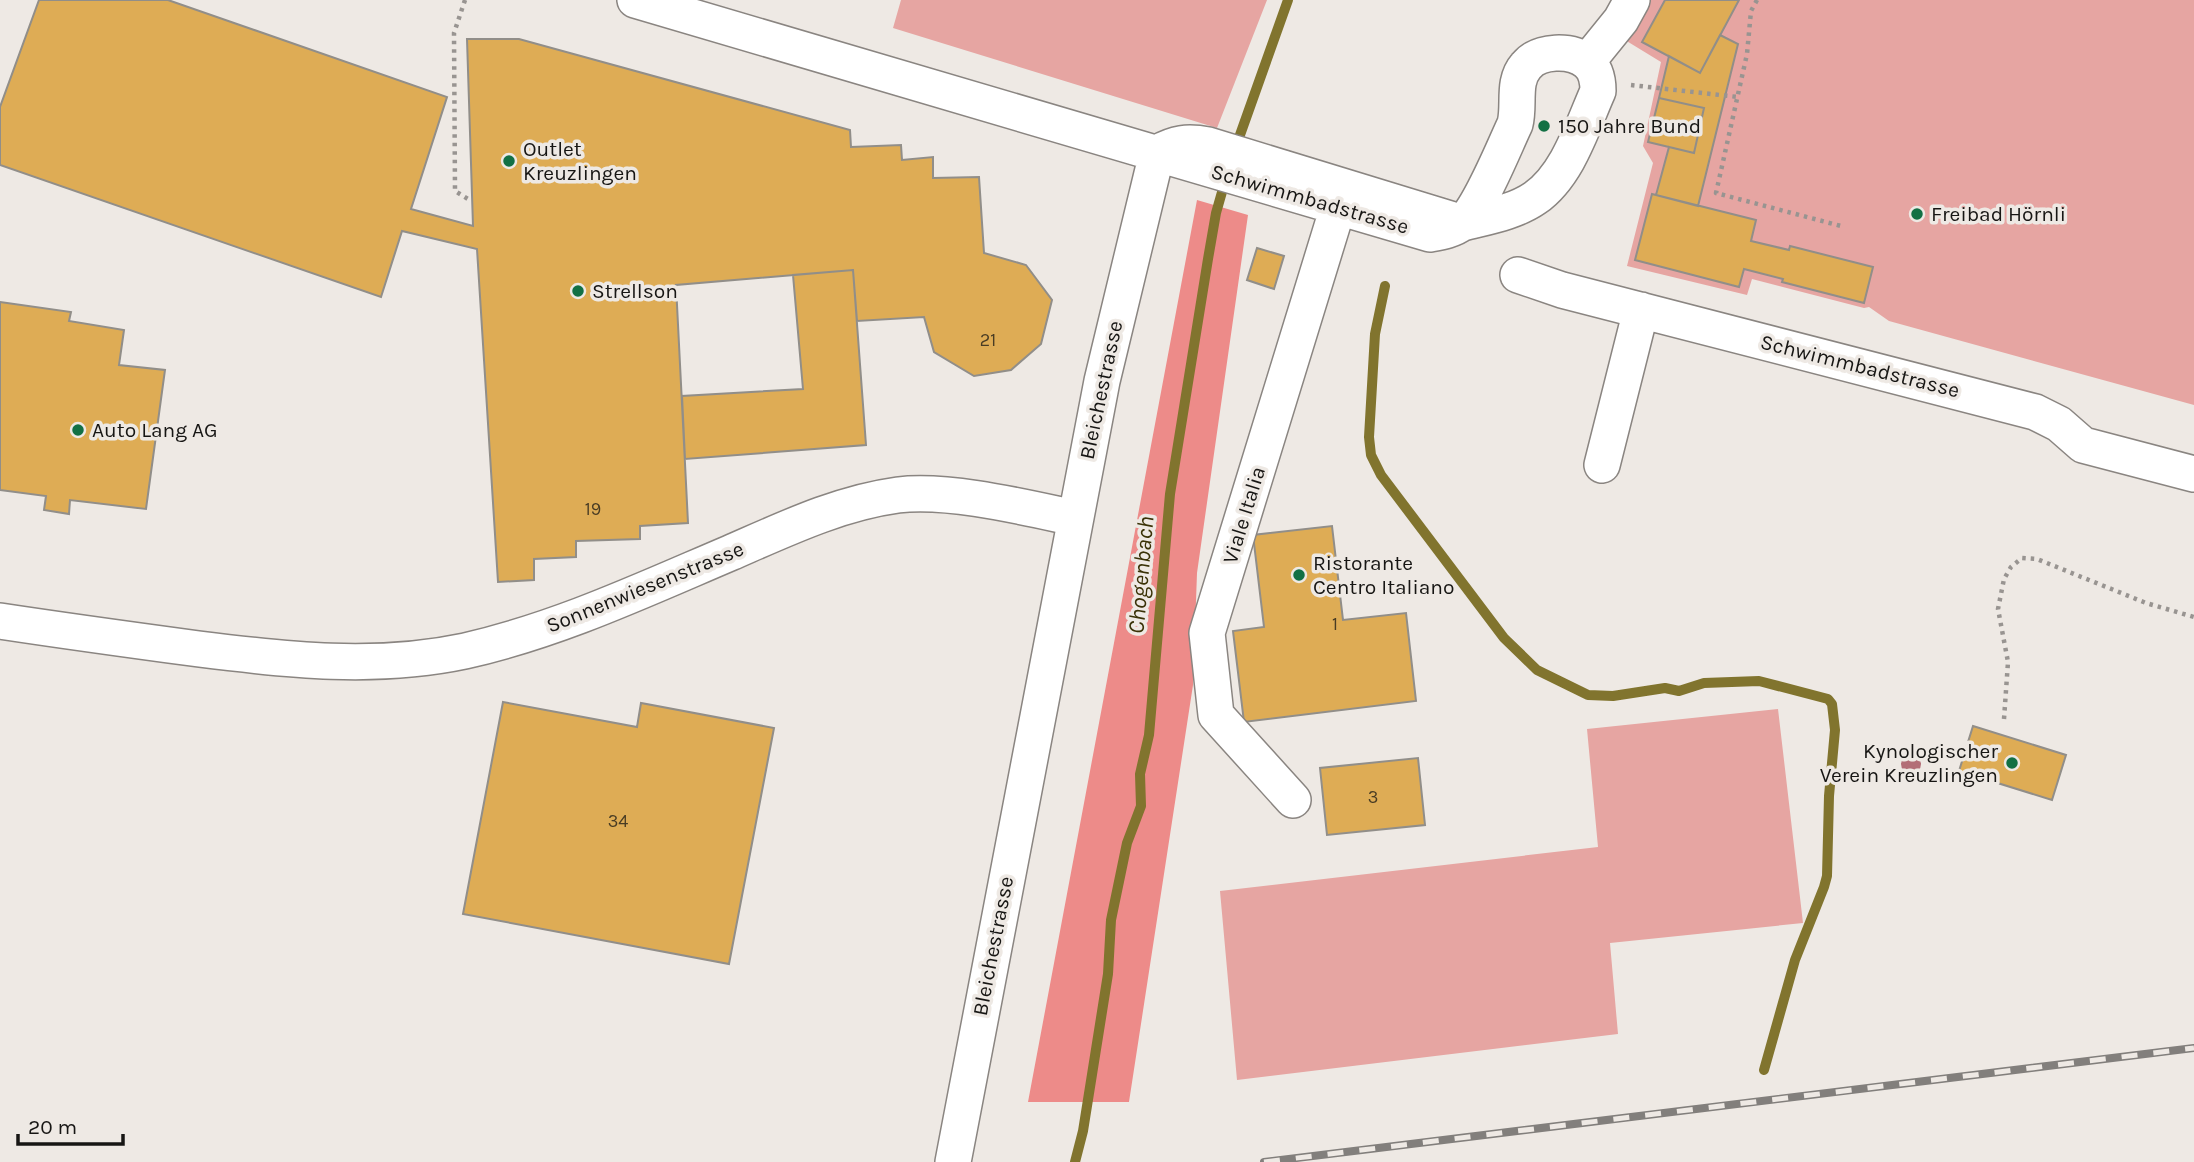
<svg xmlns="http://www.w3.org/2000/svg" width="2194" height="1162" font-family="Karla,sans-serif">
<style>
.green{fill:#e6a5a2}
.forest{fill:#ed8b89}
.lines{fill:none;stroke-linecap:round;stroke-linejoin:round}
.stream{stroke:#81742e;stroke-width:10}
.building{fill:#deac55;stroke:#918e89;stroke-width:2}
.minor-casing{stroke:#8a8581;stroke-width:38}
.path{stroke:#989491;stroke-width:4.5;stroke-dasharray:3.5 5;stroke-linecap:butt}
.minor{stroke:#fff;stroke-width:35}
.rail-casing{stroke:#827f7c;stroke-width:8}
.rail{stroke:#eee9e4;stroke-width:5;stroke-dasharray:16;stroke-linecap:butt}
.tree{fill:#b36e77}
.poi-dot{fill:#127044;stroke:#eee9e4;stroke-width:2.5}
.labels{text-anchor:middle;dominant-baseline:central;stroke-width:7;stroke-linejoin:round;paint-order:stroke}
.number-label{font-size:18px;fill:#493c24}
.poi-label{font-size:21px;fill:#171614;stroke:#eee9e4;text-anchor:start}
.street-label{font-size:21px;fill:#171614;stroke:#eee9e4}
.water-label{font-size:23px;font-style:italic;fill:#3a3207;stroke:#eee9e4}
</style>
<rect width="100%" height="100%" fill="#eee9e4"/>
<!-- green -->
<path class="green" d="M901,0H1267L1217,128L893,28Z
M1647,0H2194V405L1889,321L1869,307L1864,308L1752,279L1747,295L1627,266L1653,163L1643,146L1661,62L1625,40Z
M1778,709L1803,923L1610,943L1618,1034L1237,1080L1220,891L1598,847L1587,729Z"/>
<!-- forest -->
<path class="forest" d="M1197,200L1248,215L1197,573L1193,685L1129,1102H1028Z"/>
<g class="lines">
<!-- stream -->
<path class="stream" d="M1235,149L1288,0
M1385,286L1375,334L1369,437L1371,455L1381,475L1504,638L1537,670L1588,695L1613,696L1665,688L1679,691L1704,683L1759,681L1828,699L1832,704L1835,730L1829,796L1827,876L1824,887L1795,960L1764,1070
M1075,1162L1083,1131L1108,974L1111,920L1127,843L1141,806L1140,774L1149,735L1170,494L1208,259L1216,213L1226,178"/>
</g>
<!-- building -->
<path class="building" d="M39,0H168L447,97L411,209L473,226L467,39H519L850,130L851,147L901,145L902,160L933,157V178L979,177L984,253L1026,265L1052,300L1041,344L1011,370L974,376L934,352L924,317L857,321L853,270L676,285L688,523L640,526V539L576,541V557L534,559V580L498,582L477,249L402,231L381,297L0,165V107Z
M1665,0H1739L1700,73L1642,42Z
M1720,35L1738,44L1698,206L1656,195L1669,147L1694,153L1704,108L1659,98L1669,56L1700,73Z
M1659,98L1704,108L1694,153L1648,142Z
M1652,194L1756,220L1751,241L1789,250L1790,246L1873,267L1864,303L1782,282L1783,279L1744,269L1739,287L1635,260Z
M1257,248L1284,256L1274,289L1247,280Z
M853,270L866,445L685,459L682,396L803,389L793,275Z
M0,302L71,312L69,321L124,330L119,365L165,370L146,509L70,500L69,514L44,510L46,496L0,490Z
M1332,526L1343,620L1406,613L1416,701L1244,722L1233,631L1264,627L1253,535Z
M503,702L637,727L641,703L774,728L729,964L463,914Z
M1973,726L2066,755L2052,800L1959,771Z
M1418,758L1425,825L1327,835L1320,768Z"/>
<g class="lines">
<defs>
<path id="minor" d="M635,0L1430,234C1441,232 1453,230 1462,223C1480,208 1504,147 1515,124C1520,105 1512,82 1526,66C1539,50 1571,49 1587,62C1596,69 1598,80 1598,91C1582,127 1568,175 1535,198C1515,212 1486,217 1463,223L1208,145C1187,141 1175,143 1157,153
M1587,62L1621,20L1632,0
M1518,275L1562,290L2035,412L2059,424L2083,445L2194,474
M1602,465L1641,310
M0,621C66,631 132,640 199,649C287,660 376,670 465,651C558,630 643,590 730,553C785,529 839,503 898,495C950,489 1023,507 1075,518
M1293,800L1216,715L1207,633L1338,207
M953,1162L1102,381L1157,153"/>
</defs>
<!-- minor casing -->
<use href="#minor" class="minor-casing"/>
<!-- path -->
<path class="path" d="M465,0L454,33L455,191L468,199
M1757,0L1751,11L1747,54L1716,193L1841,226
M1631,85L1738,97
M2004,719L2008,662L1998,609L2004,579L2011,567L2022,558L2037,559L2146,603L2194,617"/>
<!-- minor -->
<use href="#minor" class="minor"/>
<defs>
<path id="rail" d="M1264,1162L2194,1048"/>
</defs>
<!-- rail casing -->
<use href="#rail" class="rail-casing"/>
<!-- rail -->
<use href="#rail" class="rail"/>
</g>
<!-- trees -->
<circle class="tree" cx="1911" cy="764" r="10"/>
<!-- markers -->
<g class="poi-dot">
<circle cx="1544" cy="126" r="7"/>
<circle cx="509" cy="161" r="7"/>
<circle cx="1917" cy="214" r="7"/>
<circle cx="578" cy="291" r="7"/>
<circle cx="78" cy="430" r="7"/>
<circle cx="1299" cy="575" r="7"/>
<circle cx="2012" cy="763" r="7"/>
</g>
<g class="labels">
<!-- number labels -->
<g class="number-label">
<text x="988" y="340">21</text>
<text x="593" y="509">19</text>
<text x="1335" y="624">1</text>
<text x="1373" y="797">3</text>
<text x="618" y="821">34</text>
</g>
<!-- poi labels -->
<g class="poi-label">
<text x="1558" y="126">150 Jahre Bund</text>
<text x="523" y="149">Outlet<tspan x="523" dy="24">Kreuzlingen</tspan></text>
<text x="1931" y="214">Freibad Hörnli</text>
<text x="592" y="291">Strellson</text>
<text x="92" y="430">Auto Lang AG</text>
<text x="1313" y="563">Ristorante<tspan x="1313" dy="24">Centro Italiano</tspan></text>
<text x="1998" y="751" text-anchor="end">Kynologischer<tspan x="1998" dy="24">Verein Kreuzlingen</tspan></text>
</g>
<!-- street labels -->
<g class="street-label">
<text transform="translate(1310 199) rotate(16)">Schwimmbadstrasse</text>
<text transform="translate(1860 366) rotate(14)">Schwimmbadstrasse</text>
<text transform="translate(1101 390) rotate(-78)">Bleichestrasse</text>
<text transform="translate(1244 515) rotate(-73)">Viale Italia</text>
<text transform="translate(645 587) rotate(-22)">Sonnenwiesenstrasse</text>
<text transform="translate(993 946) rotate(-79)">Bleichestrasse</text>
</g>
<!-- water labels -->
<g class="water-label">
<text transform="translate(1141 575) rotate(-85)">Chogenbach</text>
</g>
</g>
<!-- scale -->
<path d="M18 1134v10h105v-10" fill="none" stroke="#171614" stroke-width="3.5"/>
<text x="28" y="1134" font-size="21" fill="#171614" stroke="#eee9e4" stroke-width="5" paint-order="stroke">20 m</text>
</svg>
